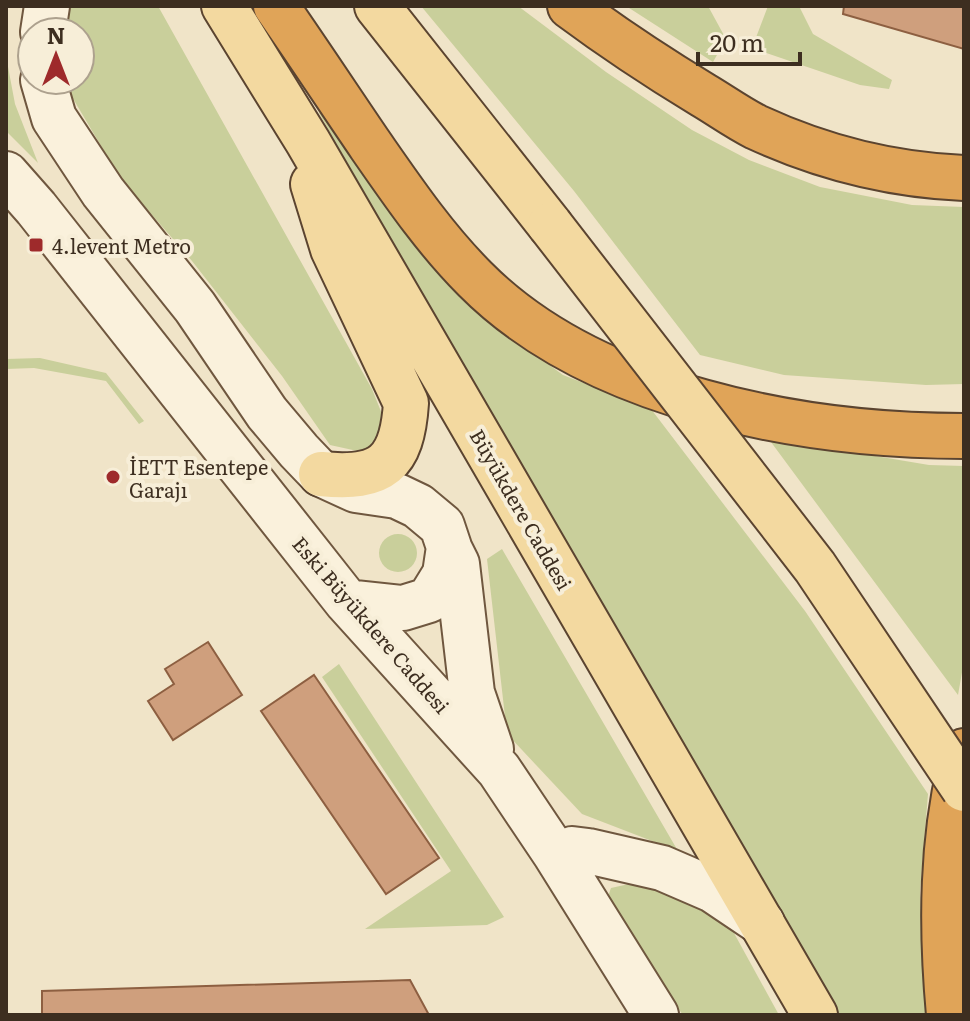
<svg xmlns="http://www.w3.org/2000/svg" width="970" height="1021" font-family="Literata,serif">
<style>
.green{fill:#c9cf9b}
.building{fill:#cf9f7d;stroke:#8d5f41;stroke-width:2}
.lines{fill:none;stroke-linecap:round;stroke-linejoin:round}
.secondary-casing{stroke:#6f573f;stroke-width:48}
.primary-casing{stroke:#5b4430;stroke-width:48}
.highway-casing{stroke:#5b4430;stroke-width:48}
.secondary{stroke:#faf1dc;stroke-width:44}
.primary{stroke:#f3d9a0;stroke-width:44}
.highway{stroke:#e0a458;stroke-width:44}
.primary-bridge-casing{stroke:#5b4430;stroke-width:48;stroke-linecap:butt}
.primary-bridge{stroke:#f3d9a0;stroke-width:44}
.poi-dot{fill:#9e2a2b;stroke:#f7eed8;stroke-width:3}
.labels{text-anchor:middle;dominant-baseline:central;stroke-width:8;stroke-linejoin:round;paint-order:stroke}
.poi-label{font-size:20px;fill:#3d2e20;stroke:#f7eed8;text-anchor:start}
.street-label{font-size:20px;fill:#3d2e20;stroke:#f7eed8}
</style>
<rect width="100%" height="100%" fill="#f0e4c8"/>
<!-- green -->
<path class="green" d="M69,6H158L372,389L382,414L377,442L362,452L330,445L282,376L192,261L120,178L62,80H80V32H61Z
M421,6H518L606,72L692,130L749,160L820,187L912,205L964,207V384L926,385L784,375L700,355L574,191Z
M626,6H708L726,39L713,62Z
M768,6H799L813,34L892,80L889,89L860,85L752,48Z
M6,56L15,104L38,163L6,131Z
M327,109L496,326L563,375L651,409L805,611L928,794L920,891L926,1015H838L361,187L319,113Z
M40,358L106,373L144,421L139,424L106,381L34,368L6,369V359Z
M768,438L929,465L964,466V661L958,695Z
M379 553a19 19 0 1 1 38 0a19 19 0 1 1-38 0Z
M502,549L678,851L582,814L507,734L487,559Z
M339,664L504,917L487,925L365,929L451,871L322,677Z
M629,884L666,890L723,913L779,1015H683L612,917L607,899L611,888Z"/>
<!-- building -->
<path class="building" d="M844,6H964V49L843,14Z
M208,642L242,695L173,740L148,701L174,684L165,669Z
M314,675L439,858L386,894L261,711Z
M410,980L429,1015H42V991Z"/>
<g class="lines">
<defs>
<path id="secondary" d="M43,32L47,6
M43,80L54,118L103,192L195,307L267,413L299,451L321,474L356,490L397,496L418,506L442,526L449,547L445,574L429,600L403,608L347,602
M6,174L36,208L347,602L499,770L556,855L656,1015
M449,548L457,564L472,693L491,749
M556,855L572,849L588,851L662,868L713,890L762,923"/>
<path id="primary" d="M224,6L308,142L815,1015
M377,6L550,225
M313,184L333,249L406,403C402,464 382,480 321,474"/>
<path id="highway" d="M276,6C308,52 339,99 371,146C403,192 435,239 475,279C593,398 802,436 964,436
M570,6C613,38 657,67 703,95C720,105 738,118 756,127C821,157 892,175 964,178
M949,1015C941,927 941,837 964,751"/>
</defs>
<!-- secondary casing -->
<use href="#secondary" class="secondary-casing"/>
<!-- primary casing -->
<use href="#primary" class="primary-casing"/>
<!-- highway casing -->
<use href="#highway" class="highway-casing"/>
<!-- secondary -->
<use href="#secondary" class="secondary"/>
<!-- primary -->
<use href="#primary" class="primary"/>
<!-- highway -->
<use href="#highway" class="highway"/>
<defs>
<path id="primary-bridge" d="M550,225L815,567L964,789"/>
</defs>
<!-- primary-bridge casing -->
<use href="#primary-bridge" class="primary-bridge-casing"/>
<!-- primary-bridge -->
<use href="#primary-bridge" class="primary-bridge"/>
</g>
<!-- markers -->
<g class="poi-dot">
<rect x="28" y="237" width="16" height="16" rx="4"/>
<circle cx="113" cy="477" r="8"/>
</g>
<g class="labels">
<!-- poi labels -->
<g class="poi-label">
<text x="52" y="245">4.levent Metro</text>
<text x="129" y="466">İETT Esentepe<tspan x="129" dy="23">Garajı</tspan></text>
</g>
<!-- street labels -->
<g class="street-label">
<text transform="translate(522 509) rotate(60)">Büyükdere Caddesi</text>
<text transform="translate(372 624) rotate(49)">Eski Büyükdere Caddesi</text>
</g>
</g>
<!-- border -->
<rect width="970" height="1021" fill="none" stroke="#3d2e20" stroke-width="16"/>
<!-- north arrow -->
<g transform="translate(56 56)"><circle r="38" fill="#f7eed8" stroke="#ada18e" stroke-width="2"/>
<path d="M0-6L14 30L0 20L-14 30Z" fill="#9e2a2b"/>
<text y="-12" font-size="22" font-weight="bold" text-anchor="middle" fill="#3d2e20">N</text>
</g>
<!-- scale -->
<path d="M698 52v12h102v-12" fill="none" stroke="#3d2e20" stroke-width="4"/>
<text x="710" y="52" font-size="24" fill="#3d2e20" stroke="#f7eed8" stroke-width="6" paint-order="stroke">20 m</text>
</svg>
